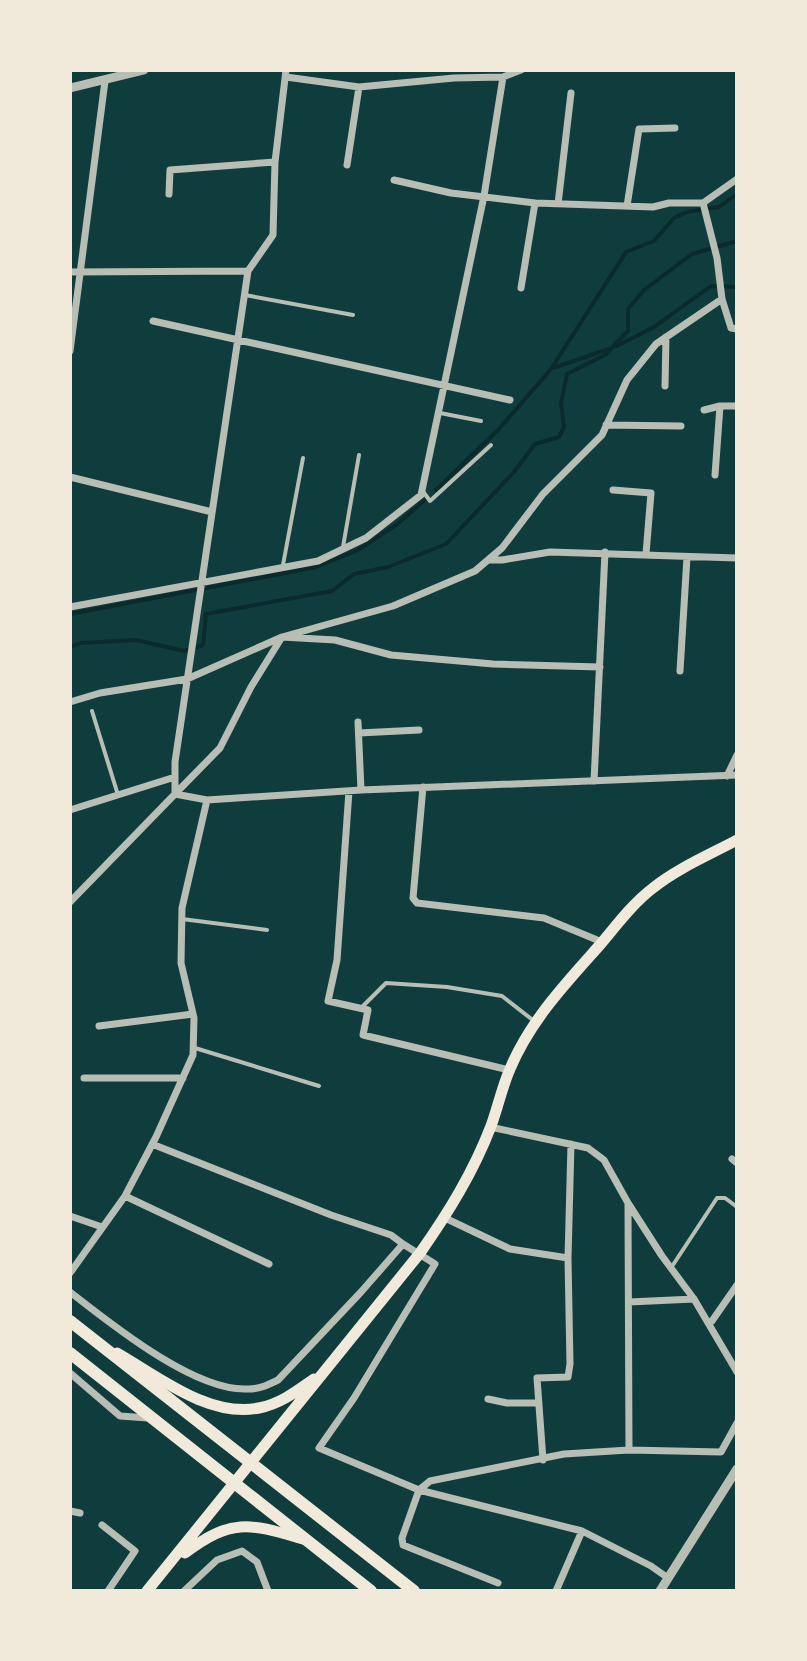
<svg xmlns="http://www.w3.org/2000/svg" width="807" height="1661" font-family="Quicksand,sans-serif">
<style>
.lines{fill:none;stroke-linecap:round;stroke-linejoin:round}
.stream{stroke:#0a2a2b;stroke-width:4}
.service{stroke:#b8beb3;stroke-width:4}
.minor{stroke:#b8beb3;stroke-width:7}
.tertiary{stroke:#b8beb3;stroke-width:9}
.primary{stroke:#f1e9da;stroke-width:11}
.trunk{stroke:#f1e9da;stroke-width:12}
</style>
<rect width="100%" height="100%" fill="#0f3d3e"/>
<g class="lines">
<!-- stream -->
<path class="stream" d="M617,346L654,327L711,286L737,287
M553,368L609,349
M436,490L499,429L551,369L626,252L654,241L674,218L687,212L719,207L737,194
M70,614L316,567L358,550L396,525L425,500
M70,647L80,643L136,640L184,651L203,645L206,614L332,591L354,574L388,567L446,544L514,472L535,444L559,437L564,427L561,403L567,374L605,355L628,331V309L644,290L692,254L737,241"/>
<!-- service -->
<path class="service" d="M245,295L353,315
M440,413L481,421
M422,490L430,501L491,445
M343,547L359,455
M283,565L303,458
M92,711L118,795
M182,919L267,930
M362,1007L386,983L447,987L502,996L534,1021
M195,1048L319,1086
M671,1268L717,1198H725L737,1207"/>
<!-- minor -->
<path class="minor" d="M286,70L275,162L273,235L248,271L175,762V794L220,748L251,687L282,637L393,606L475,571L502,548L543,494L602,435L627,380L656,344L722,299
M286,77L359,87L454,78L503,77L521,70
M347,165L359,87
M394,180L451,193L535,203L653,207L669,203H703L737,179
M169,194L170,170L275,162
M703,203L717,258L722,299L731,328L737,329
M558,204L571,93
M627,206L639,129L675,128
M70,272L248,271
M521,288L535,203
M153,321L510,400
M70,351L105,81
M665,386L666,337
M704,410L720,406H737
M606,425L681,426
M715,475L720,406
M70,477L212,512
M613,490L651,493L646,554
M488,560H502L550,552L737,558
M70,607L318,561L366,538L421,495L484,196L503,77
M680,671L687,557
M70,702L100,693L187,679L282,637L335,640L391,655L493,664L600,667
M358,722L361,790
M359,733L419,730
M727,776L737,755
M594,781L605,552
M423,787L413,898L417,903L544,918L602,942
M349,791L337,960L328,1001L368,1010L363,1035L509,1070
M70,810L175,777
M70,902L175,794L207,800L361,790L737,775
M99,1026L193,1014
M84,1078H183
M490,1127L588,1148L604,1160L628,1203L662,1256L694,1299L737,1372
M152,1144L331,1215L391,1235L403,1244
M732,1159L737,1163
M125,1196L269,1264
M628,1205L629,1450
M70,1216L102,1227
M445,1218L510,1249L568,1258
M70,1273L125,1196L156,1137L193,1055L194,1018L181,963L182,908L207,800
M70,1292C111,1324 195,1392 248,1389C260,1389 268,1385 278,1380L361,1292L403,1244L435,1264L354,1398L319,1448L419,1490L582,1531L651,1566L668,1578
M629,1302L694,1299
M708,1323L712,1321L737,1285
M70,1373L120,1416L148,1418
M488,1399L507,1403H539
M543,1460L537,1378L568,1377L570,1364L568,1258L571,1144
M70,1511L80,1513
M102,1525L135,1551L108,1591
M498,1583L403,1545L402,1538L419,1490L430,1481L564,1454L629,1450L721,1452L737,1423
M184,1591L217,1560L242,1551L257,1562L268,1591
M556,1591L582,1531"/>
<!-- tertiary -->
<path class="tertiary" d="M70,88L144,70
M660,1591L737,1469"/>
<!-- primary -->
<path class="primary" d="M117,1353C159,1377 209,1418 259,1408C280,1404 297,1391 314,1379
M185,1553C232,1517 251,1524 303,1539
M147,1591L420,1253C448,1213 473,1173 491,1126C498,1107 502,1087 510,1069C530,1021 565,984 599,946C616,926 632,904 653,888C678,868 709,855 737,840"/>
<!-- trunk -->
<path class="trunk" d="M70,1321L414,1591
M70,1353L371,1591"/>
</g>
<!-- border -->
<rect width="807" height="1661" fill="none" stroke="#f1e9da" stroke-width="144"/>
</svg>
